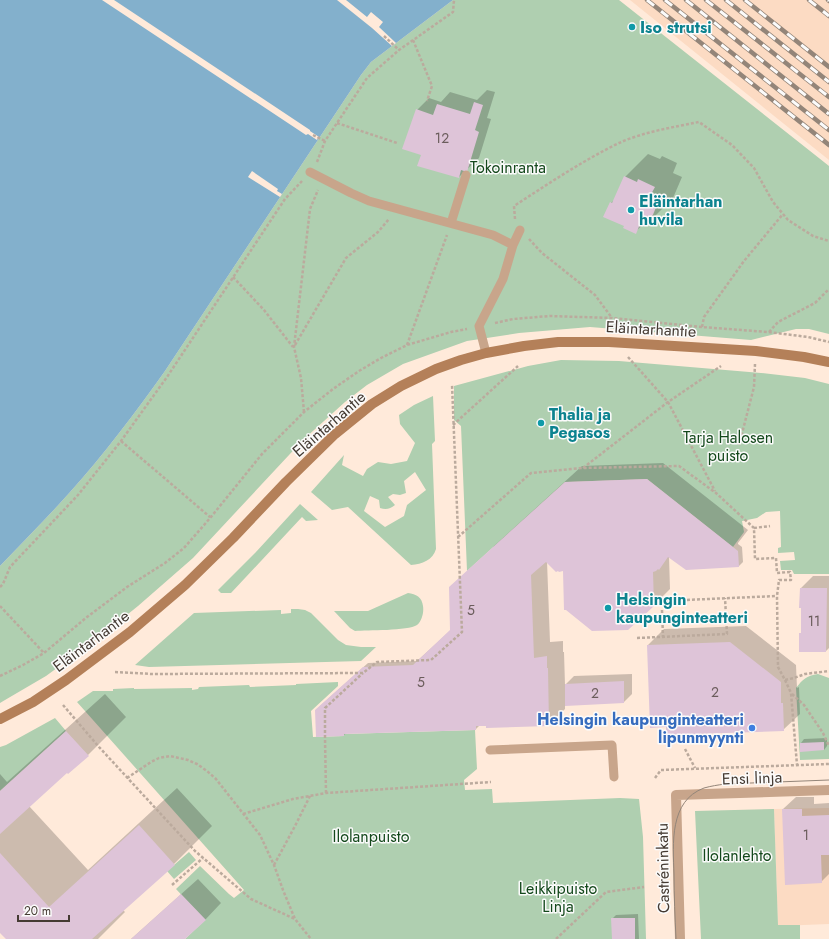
<svg xmlns="http://www.w3.org/2000/svg" width="829" height="939" font-family="Jost,sans-serif">
<style>
.built{fill:#fcdbc3}
.green{fill:#afcfb0;fill-rule:evenodd}
.water{fill:#83b0cc}
.pier{fill:#ffeada}
.shadow{fill:#0003}
.building{fill:#dec4d8}
.lines{fill:none;stroke-linecap:round;stroke-linejoin:round}
.path{stroke:#bbaa9d;stroke-width:2.5;stroke-dasharray:3 2;stroke-linecap:butt}
.lane{stroke:#c8a58b;stroke-width:9}
.street{stroke:#c8a58b;stroke-width:10}
.secondary{stroke:#b48059;stroke-width:10}
.tram{stroke:#938579;stroke-width:1}
.rail-casing{stroke:#938579;stroke-width:4.5}
.rail{stroke:#fbfbfb;stroke-width:3;stroke-dasharray:9;stroke-linecap:butt}
.culture-dot{fill:#0f9aa8;stroke:#fbfbfb;stroke-width:1.5}
.shop-dot{fill:#3f7fe0;stroke:#fbfbfb;stroke-width:1.5}
.labels{text-anchor:middle;dominant-baseline:central;stroke-width:3;stroke-linejoin:round;paint-order:stroke}
.number-label{font-size:14px;fill:#6b5d5c}
.culture-label{font-size:16px;font-weight:bold;fill:#0d838f;stroke:#fbfbfb;text-anchor:start}
.park-label{font-size:16px;fill:#13481b;stroke:#fbfbfb}
.street-label{font-size:16px;fill:#453b33;stroke:#fbfbfb}
.shop-label{font-size:16px;font-weight:bold;fill:#366cbe;stroke:#fbfbfb;text-anchor:end}
</style>
<rect width="100%" height="100%" fill="#ffeada"/>
<!-- built -->
<path class="built" d="M630,0H829V160Z
M829,808V924L778,926L774,809Z"/>
<!-- green -->
<path class="green" d="M453,0H619L829,166V334L809,329H796L751,340L590,327L519,333L467,341L403,364L367,385L345,402L303,440L193,558L138,606L102,635L46,676L5,700L0,703V566C24,541 48,517 71,491C105,453 135,413 165,371L361,75L371,62Z
M561,360L619,361L761,373L805,378L829,384V574H794L792,570H781L780,561L795,560L794,552L778,553V548L781,547L780,511L766,512L757,518L742,521L744,532L733,547L647,479L565,482L467,571L461,426L454,420V386L528,366Z
M433,396L435,441L432,444L436,549C433,560 422,564 411,565L348,507L332,510L311,492L344,455L342,465L363,476L367,469L378,462L391,464L407,461L415,443L400,424L399,415L414,405ZM415,472L426,490L407,505L404,516L385,527L364,511L370,496L379,500L380,508C386,510 390,509 395,505L388,497L393,494L400,495L406,493L404,481Z
M300,504L318,520L306,521L302,517L231,593H221L218,590L256,552Z
M408,593C416,594 422,597 423,606C424,612 422,621 417,625C408,631 367,630 355,631L350,628L334,611H368Z
M291,609H298L305,610L311,613L338,640L346,645L361,647H376L361,661L149,667L135,665L194,613L281,610V614L291,613Z
M818,674L829,678V759L800,760L796,688C803,679 806,676 818,674Z
M338,682V686L311,711L313,737L344,736V734L475,730L477,769L464,780L465,790L492,789L493,803L620,798L639,799L643,837L646,939H185L205,920L176,889L200,866L229,894L234,898L244,890L77,702L93,691H113V689L134,688V689L192,688V690L198,689L199,687L249,685L250,687L296,685V684Z
M55,718L66,731L0,791V747L6,745Z
M774,809L778,925H800V939H701L695,811Z
M189,852L196,860L174,879L167,871Z"/>
<!-- water -->
<path class="water" d="M0,0H453L371,62L361,75L165,371C135,413 105,453 71,491C48,517 24,541 0,566Z"/>
<!-- pier -->
<path class="pier" d="M102,0H114L310,130V131L319,137L318,138L317,140L308,134L306,135Z
M337,0H346L367,17L371,12L383,22L379,27L396,43L392,46L372,28Z
M252,171L278,189L277,191L282,194L280,197L248,177Z"/>
<!-- shadow -->
<path class="shadow" d="M487,90L495,92L487,118L491,119L479,158L459,177L422,155L417,110L429,98L441,102L450,92L477,100Z
M648,154L660,159L662,156L677,163L673,173L682,177L673,198L650,221L648,220L635,232L625,225L611,203L616,198L625,177Z
M663,463L748,530L738,543V544L742,547L743,562L739,566L723,567L669,556L670,589L653,606L564,570L547,561L550,642L563,641V652H564L565,685L574,676L632,674V694L624,702L565,705V709L549,725L487,727V724L480,725L476,729L346,733L344,735L320,706L368,663L417,661L451,630L494,546L582,466Z
M813,576H829V648L826,651L800,634L802,632L801,588Z
M746,626L796,665L797,688L799,687L800,714L783,730L666,726L648,645L664,629Z
M105,694L126,717L88,755L68,772L67,771L29,806L88,870L177,788L212,826L174,864L123,910L125,912L98,939H7L0,931V774L7,782Z
M827,738V746L824,750L801,743L804,739Z
M796,797H814V804L829,803V874L821,882L783,809Z
M198,879L221,903L205,920L183,939H131Z
M638,914L639,939H613L612,919L616,915Z"/>
<!-- building -->
<path class="building" d="M474,102L483,105L475,130L479,132L467,172L461,170L459,178L417,166L421,155L402,149L416,109L433,115L437,104L470,114Z
M624,176L637,182L638,179L655,187L650,196L659,200L650,222L642,219L636,234L623,228L624,226L603,217L610,202L612,203Z
M647,479L738,551L739,567L686,570L668,557L659,570L658,569L656,571L653,572L654,606L628,630L592,631L566,610H564L563,571L559,572L558,571L556,572L546,562L531,575L534,658L547,656V668H548L549,726L486,728V726H476V730L344,734V736L316,737L315,710L363,667L413,665L450,630L449,587L565,482Z
M800,588H827L826,652H799V633H801V608H799Z
M730,642L781,682V703H783L784,731L666,735V727L650,728L647,645Z
M624,681V703L565,706V684Z
M66,731L89,756L68,774L67,773L0,834V791Z
M824,742V750L800,752V743Z
M782,809H802V816L829,815V855H821L822,883L785,885Z
M139,825L175,865L92,939H6L0,933V853L49,907Z
M181,894L206,920L185,939H131Z
M611,918H635V939H612Z"/>
<g class="lines">
<!-- path -->
<path class="path" d="M384,36L399,50
M413,40L432,86L427,101
M337,123L397,143
M313,135L325,141
M317,162L325,141L367,78L399,50L453,12L454,0
M515,219L514,206C548,184 582,161 619,143C643,132 674,127 699,122L732,145L754,168L773,202L788,220L813,236L829,241
M529,239L542,253L595,295L612,318
M233,277L264,310L293,347
M495,323L513,319L550,316L612,318L702,327L768,332L808,337L829,342
M702,327L704,317L744,261L783,214
M769,332L778,322L815,303L829,289
M295,345L346,258L378,232L389,219
M407,345L447,235
M628,357L668,402L715,491
M304,412L301,378L294,347L310,209L318,190
M453,425L518,366
M121,441L210,517
M739,445L754,387L755,364
M583,468L668,402L721,366
M754,528L770,526
M458,537L531,473L582,468L679,466L716,493L754,528L755,559L776,558L777,573L790,572L791,580H779L777,596L778,667L785,680L794,678L805,674L829,671
M0,587L3,584L10,567L78,495L121,441L167,377L285,199L302,181
M662,601L777,596
M0,606L44,653
M662,610L663,637
M637,638L727,634L725,598
M115,672L152,674L363,673L377,662L431,660L462,632L452,384
M0,676L23,665L44,653L87,617L127,587L165,563L184,548L211,517L262,454L304,412L333,389L359,371L381,358L407,345L451,332L467,329
M785,680L791,693L797,765
M792,694L804,705L823,733L829,746
M63,705L99,747L195,851L251,899L295,919
M685,749L695,768
M127,778L151,762L159,758L170,756L188,760L197,764L207,771L216,779L260,835L274,865L283,890L295,919L311,939
M655,778L661,770L829,764
M326,793L325,738V708L363,673
M243,814L293,799L326,793L491,782
M274,865L295,826L310,796
M172,885L203,858
M556,939L606,892L644,887"/>
<!-- lane -->
<path class="lane" d="M310,172L351,193L369,201L493,235L513,245L503,279L479,326L486,353
M451,223L466,175
M513,245L520,230
M490,750L612,745L614,777"/>
<!-- street -->
<path class="street" d="M680,939L676,795L829,790"/>
<!-- secondary -->
<path class="secondary" d="M0,719L33,702L66,680L130,632L185,585L233,538L286,482L335,434L372,404L401,386L436,369L461,360L486,353L524,346L558,342H609L756,351L804,357L829,362"/>
<!-- tram -->
<path class="tram" d="M676,939C675,917 674,896 674,874C673,844 669,801 704,788C711,786 718,785 725,784L829,780"/>
<defs>
<path id="rail" d="M647,0L829,145
M665,0L829,130
M686,0L829,114
M706,0L829,97
M726,0L829,82
M745,0L829,67
M809,0L829,16
M828,0L829,1"/>
</defs>
<!-- rail casing -->
<use href="#rail" class="rail-casing"/>
<!-- rail -->
<use href="#rail" class="rail"/>
</g>
<!-- markers -->
<g class="culture-dot">
<circle cx="632" cy="27" r="4"/>
<circle cx="631" cy="210" r="4"/>
<circle cx="541" cy="423" r="4"/>
<circle cx="608" cy="608" r="4"/>
</g>
<circle class="shop-dot" cx="752" cy="728" r="4"/>
<g class="labels">
<!-- number labels -->
<g class="number-label">
<text x="442" y="138">12</text>
<text x="471" y="610">5</text>
<text x="814" y="621">11</text>
<text x="421" y="682">5</text>
<text x="715" y="692">2</text>
<text x="595" y="693">2</text>
<text x="806" y="835">1</text>
</g>
<!-- culture labels -->
<g class="culture-label">
<text x="640" y="27">Iso strutsi</text>
<text x="639" y="201">Eläintarhan<tspan x="639" dy="18">huvila</tspan></text>
<text x="549" y="414">Thalia ja<tspan x="549" dy="18">Pegasos</tspan></text>
<text x="616" y="599">Helsingin<tspan x="616" dy="18">kaupunginteatteri</tspan></text>
</g>
<!-- park labels -->
<g class="park-label">
<text x="508" y="167">Tokoinranta</text>
<text x="728" y="437">Tarja Halosen<tspan x="728" dy="18">puisto</tspan></text>
<text x="371" y="836">Ilolanpuisto</text>
<text x="737" y="855">Ilolanlehto</text>
<text x="558" y="888">Leikkipuisto<tspan x="558" dy="18">Linja</tspan></text>
</g>
<!-- street labels -->
<g class="street-label">
<text transform="translate(651 329) rotate(3)">Eläintarhantie</text>
<text transform="translate(329 424) rotate(-41)">Eläintarhantie</text>
<text transform="translate(91 641) rotate(-37)">Eläintarhantie</text>
<text transform="translate(752 778) rotate(-2)">Ensi linja</text>
<text transform="translate(663 868) rotate(-91)">Castréninkatu</text>
</g>
<!-- shop labels -->
<g class="shop-label">
<text x="744" y="719">Helsingin kaupunginteatteri<tspan x="744" dy="18">lipunmyynti</tspan></text>
</g>
</g>
<!-- scale -->
<path d="M18 915v6h51v-6" fill="none" stroke="#453b33" stroke-width="2"/>
<text x="24" y="915" font-size="12" fill="#453b33" stroke="#fbfbfb" stroke-width="3" paint-order="stroke">20 m</text>
</svg>
